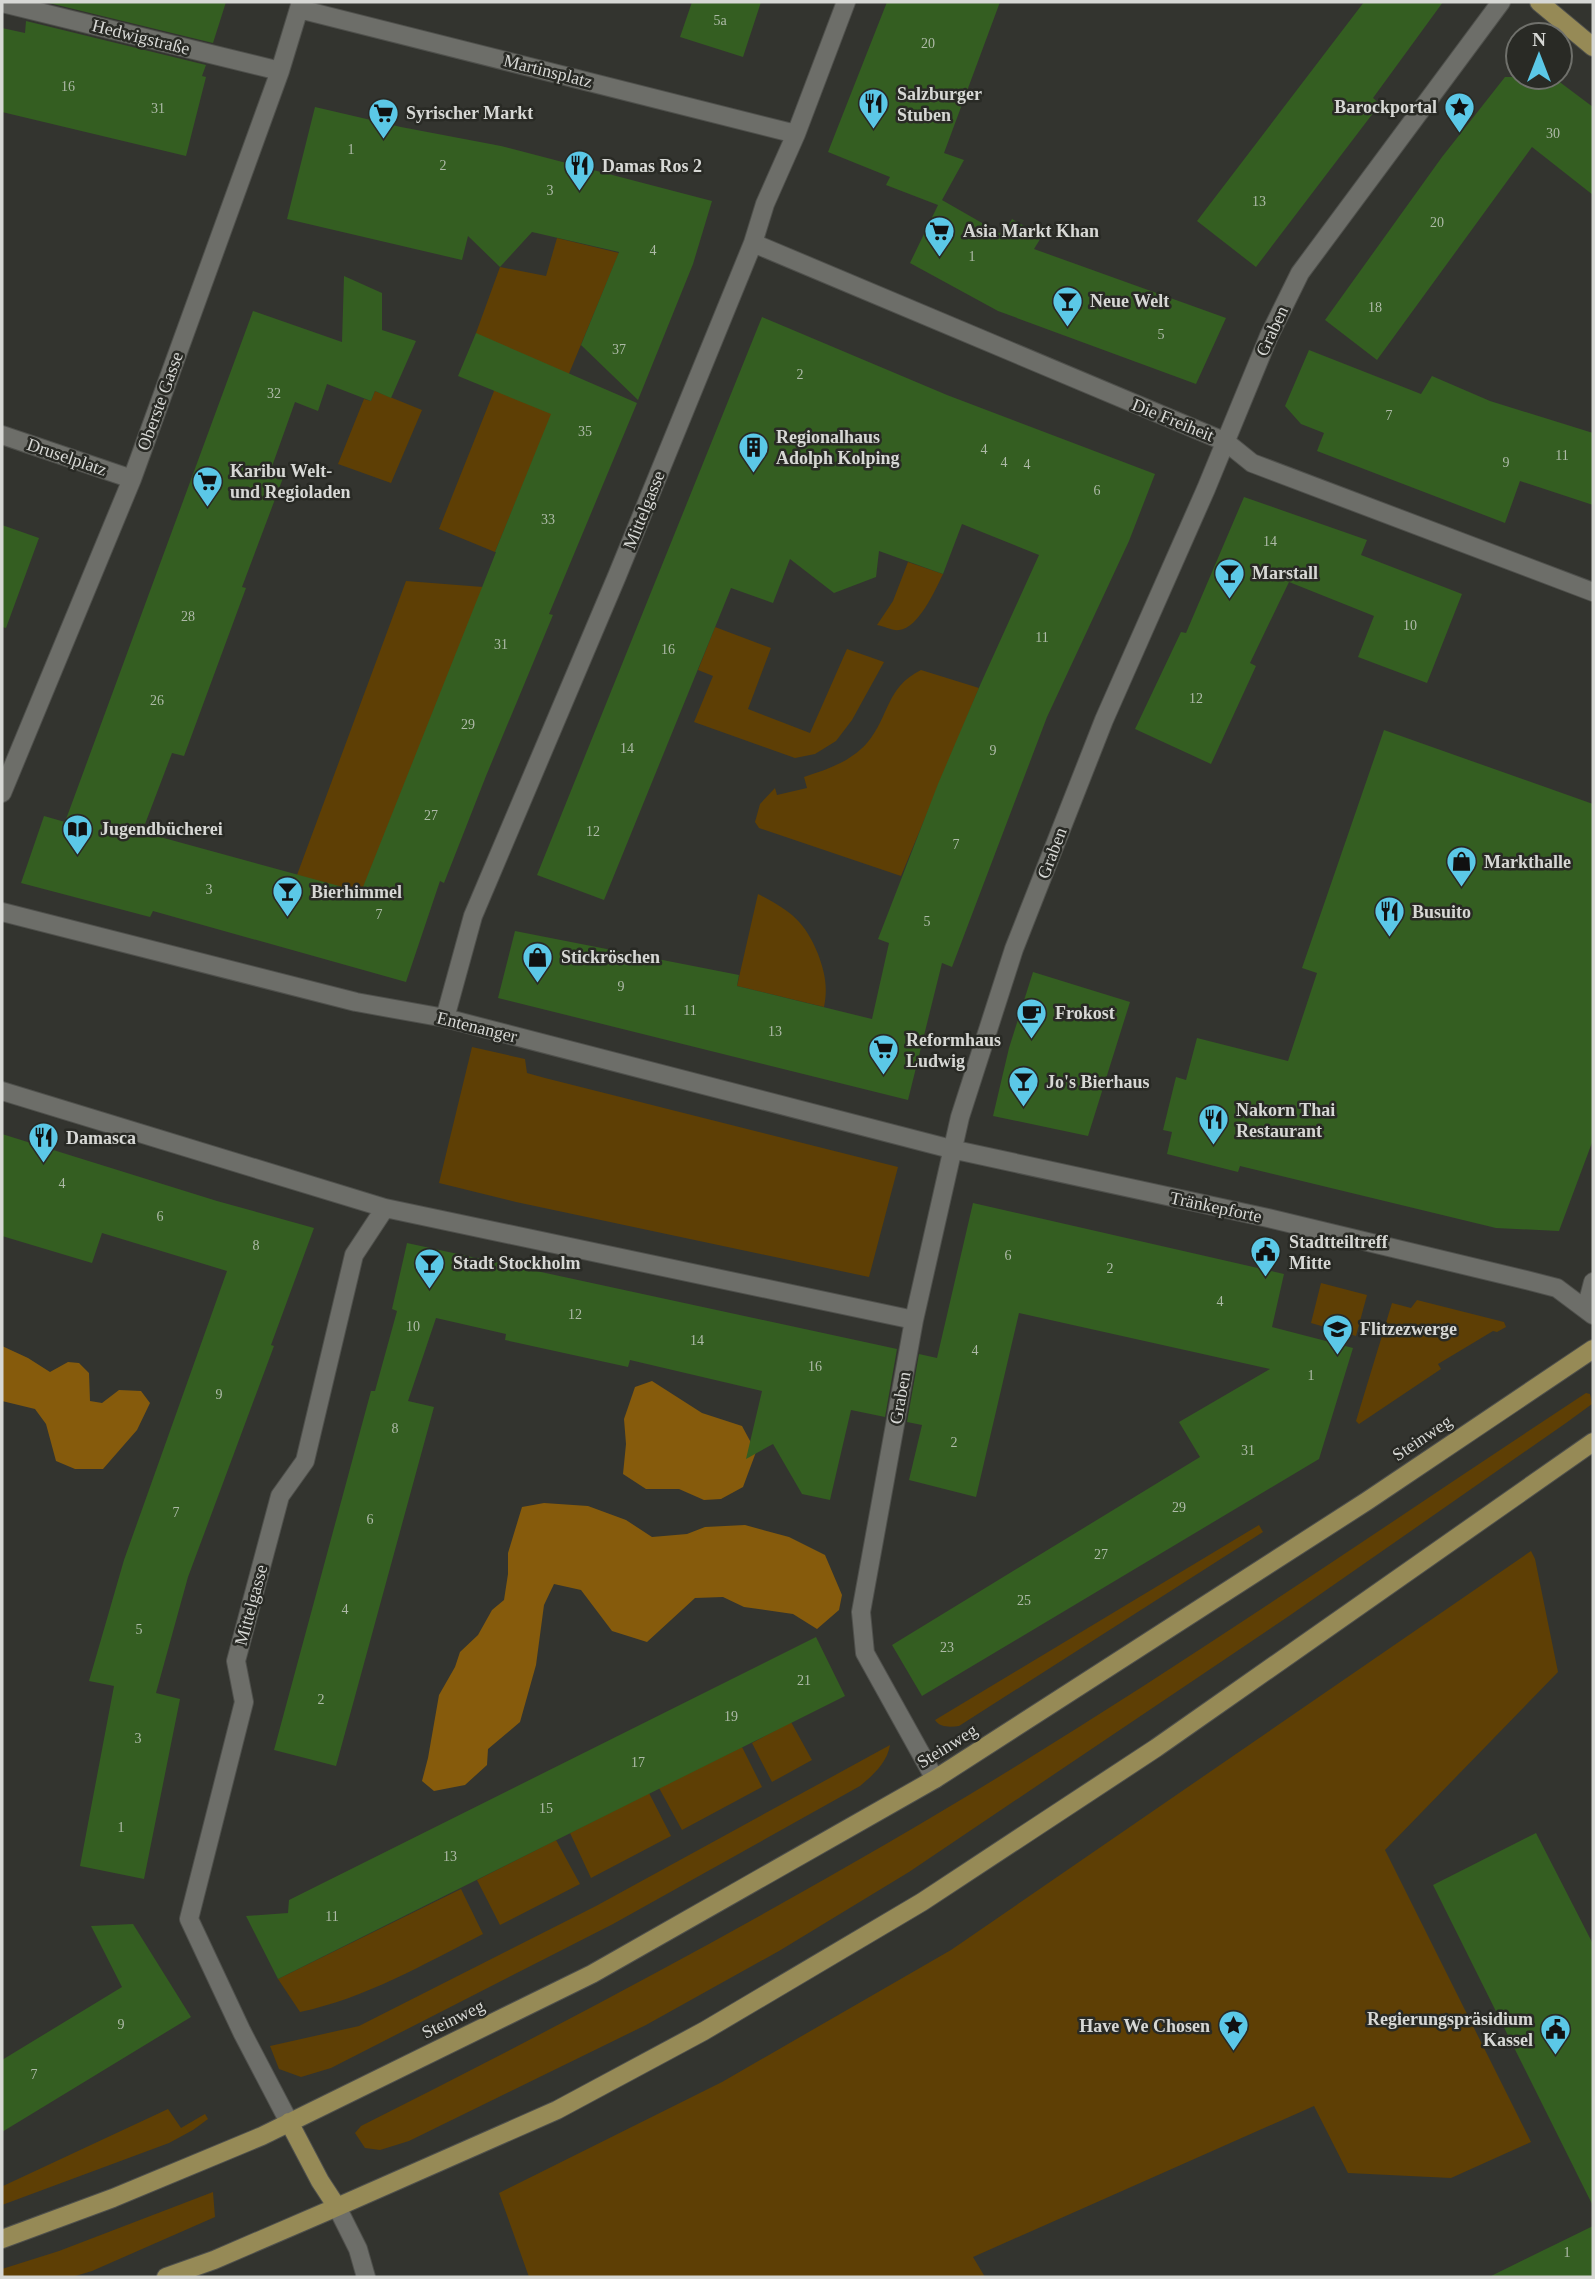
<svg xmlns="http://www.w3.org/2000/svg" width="1595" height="2279" font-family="'Times New Roman',serif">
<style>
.green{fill:#5e3f05}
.forest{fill:#865b0c}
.building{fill:#345e21}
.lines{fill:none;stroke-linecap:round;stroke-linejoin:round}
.minor-casing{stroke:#4f504c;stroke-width:20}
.major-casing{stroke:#4f504c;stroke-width:20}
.minor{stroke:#6d6e69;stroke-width:18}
.major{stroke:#968a56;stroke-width:18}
.labels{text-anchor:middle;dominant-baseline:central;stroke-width:5;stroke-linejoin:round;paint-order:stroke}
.number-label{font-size:14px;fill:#aebaa8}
.street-label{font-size:18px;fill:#d7d8d5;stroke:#292a25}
.poi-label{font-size:18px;font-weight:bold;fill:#d7d8d5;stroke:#292a25;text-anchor:start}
</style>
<rect width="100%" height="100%" fill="#33342f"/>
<!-- green -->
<path class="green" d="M557,238L619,253L495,552L439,529L494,391L476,333L500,267L546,276Z
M375,391L422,410L391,483L338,464L364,399L371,401Z
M908,562L943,574C935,590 919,628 899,630C893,631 884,626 877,625L893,601Z
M406,581L483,587L372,906L297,875Z
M715,627L771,648L748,709L810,733L847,649L884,662L852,720L836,741L815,754L795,758L694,722L713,676L698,670Z
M921,670L979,688L901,876L759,828L755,822L760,804L775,788L777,795L807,788L804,777C828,769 850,762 867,743C890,716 885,688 921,670Z
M758,894C789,910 805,921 818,954C825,973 828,987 824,1007L737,986Z
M472,1047L525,1059L527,1073L545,1078L898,1167L869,1277L516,1202L439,1183Z
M1321,1283L1367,1295L1356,1336L1311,1323Z
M1417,1300L1504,1322L1506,1327L1497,1332L1493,1331L1438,1364L1441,1369L1359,1424L1356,1421L1392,1303L1411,1308Z
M1586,1393L1590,1394L1592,1404L1566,1423L1289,1616L909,1872L779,1951L646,2025L409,2141L380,2150L365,2148L355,2133L361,2126C538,2037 714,1944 886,1844C1126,1705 1354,1546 1586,1393Z
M1259,1525L1263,1532L959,1726C951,1727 940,1728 935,1720Z
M1531,1551L1535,1559L1558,1672L1385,1850L1531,2142L1451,2178L1348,2173L1314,2106L973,2257L985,2277H529L499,2193L722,2082L951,1950Z
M791,1722L812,1760L772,1782L752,1743Z
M890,1745C887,1763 873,1775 860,1786L613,1924L331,2068L301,2077L279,2069L270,2046L359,2026L596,1906Z
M742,1747L762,1787L682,1830L659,1788Z
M649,1793L671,1836L591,1878L570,1833Z
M556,1840L580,1884L500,1925L477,1880Z
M461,1889L483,1934C424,1964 366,1998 300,2012L278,1979Z
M168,2109L181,2128L205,2114L208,2119L193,2130L169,2143L2,2205L3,2186Z
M213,2192L215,2217L92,2271L72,2277H2V2269L59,2251Z"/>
<!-- forest -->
<path class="forest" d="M2,1346L28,1358L50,1372L68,1362L79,1363L89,1373L90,1401L102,1403L119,1390L141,1391L150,1403L137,1430L103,1469H75L56,1461L46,1424L35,1409L2,1401Z
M652,1381L702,1413L742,1426L756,1452L743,1487L721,1499L704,1500L679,1489H646L623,1474L626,1444L624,1419L635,1387Z
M544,1503L588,1506L626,1520L652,1537L687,1534L705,1527L745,1525L789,1537L825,1555L842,1595L839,1610L817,1629L793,1614L744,1607L723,1597L695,1598L647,1642L612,1631L581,1590L554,1584L544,1605L536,1665L520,1722L488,1749L487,1765L465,1785L434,1791L422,1781L428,1758L439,1695L455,1667L460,1652L478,1635L492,1610L504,1600L508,1574V1553L522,1507Z"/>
<!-- building -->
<path class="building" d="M45,2H226L213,43Z
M692,2H761L743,57L680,37Z
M887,2H1000L944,153L964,160L942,200L1003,235L1012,219L1042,236L1034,249L1226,318L1196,384L998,311L910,263L938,205L886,185L890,177L828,152Z
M1364,2H1443L1373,98L1380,104L1256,267L1197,221Z
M26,21L206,65L202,76L206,77L186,156L2,112V28L25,33Z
M1505,77H1553L1593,107V195L1532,147L1377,360L1325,320L1442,157Z
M315,107L401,127L501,146L712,201L693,264L638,400L581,345L619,252L532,232L500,267L468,236L462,260L287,219Z
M344,276L382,293V330L416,341L391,398L375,391L371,401L327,384L318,411L295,402L270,472L283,478L242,587L246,588L184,756L172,753L142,832L361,892L496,552H495L551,414L458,376L476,333L637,403L549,614L553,615L486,776L444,883L440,881L406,982L153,911L150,917L21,883L44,816L65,822L253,311L342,342Z
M762,317L947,395L1155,474L1129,541L1047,717L952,967L942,963L908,1100L498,998L515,931L739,975L737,986L872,1019L889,943L878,939L938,784L981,683L1039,555L962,524L943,574L879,551L876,577L834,593L790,559L773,603L731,588L604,900L537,875Z
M1309,350L1421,394L1432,376L1490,401L1593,433V505L1520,481L1505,523L1317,451L1324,433L1301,424L1285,406Z
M1244,497L1367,540L1361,555L1462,594L1427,683L1358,657L1374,616L1289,582L1250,663L1256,666L1211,764L1135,729L1181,632L1186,633Z
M2,525L39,538L6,628L2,627Z
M1384,730L1593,804V1140L1559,1231L1496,1228L1240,1166L1238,1172L1167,1154L1172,1132L1163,1130L1176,1077L1186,1080L1197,1038L1288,1061L1317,973L1302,968Z
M1033,972L1130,1002L1088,1136L993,1116L1009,1048Z
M2,1134L217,1201L314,1228L271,1345L274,1346L188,1577L156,1693L180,1699L144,1879L80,1866L114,1686L89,1681L124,1560L227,1271L102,1233L92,1263L2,1236Z
M973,1203L1284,1274L1272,1327L1353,1348L1319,1459L922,1696L892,1645L1200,1457L1179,1422L1270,1369L1019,1313L976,1497L909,1480L922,1425L907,1422L919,1354L937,1358Z
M407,1243L897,1349L885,1417L851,1410L830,1500L802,1494L773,1444L746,1459L762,1391L630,1360L628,1367L505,1340L506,1334L436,1318L408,1401L434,1407L336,1766L274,1750L371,1391H375L397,1311L392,1309Z
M816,1637L845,1696L278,1979L246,1916L288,1913L289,1900Z
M1536,1833L1593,1944V2206L1433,1885Z
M133,1924L191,2017L2,2132V2060L122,1987L91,1926Z
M1593,2226V2277H1489Z"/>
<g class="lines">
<defs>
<path id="minor" d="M2,3L280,71
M299,9L796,134
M753,243L1226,442L1252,463L1593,592
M2,435L132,479
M2,793L132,479L280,71L301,2
M2,912L356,1002L445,1018L951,1149L1268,1218L1526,1280L1557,1288L1593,1315
M445,1018L473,916L617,576L753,243L765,204L796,134L846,2
M2,1091L385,1208L914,1320
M1586,1309L1593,1282
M935,1779L865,1653L861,1612L914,1320L960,1117L1014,949L1104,720L1206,489L1269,336L1300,273L1501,2
M289,2122L242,2032L189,1919L244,1702L236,1661L280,1496L305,1461L354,1255L385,1208
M337,2207L358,2249L366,2277"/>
<path id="major" d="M1539,2L1593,47
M289,2122L320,2181L337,2207
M2,2239L113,2198L262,2136L592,1974L935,1779L1367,1501L1593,1349
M166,2277L214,2260L337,2207L557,2110L704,2031L922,1902L1156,1748L1593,1442"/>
</defs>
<!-- minor casing -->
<use href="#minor" class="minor-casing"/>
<!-- major casing -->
<use href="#major" class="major-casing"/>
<!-- minor -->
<use href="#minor" class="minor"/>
<!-- major -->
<use href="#major" class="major"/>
</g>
<!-- icons -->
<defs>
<symbol id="restaurant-pin" viewBox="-11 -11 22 30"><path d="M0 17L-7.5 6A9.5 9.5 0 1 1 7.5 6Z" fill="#5bc8e7" stroke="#292a25"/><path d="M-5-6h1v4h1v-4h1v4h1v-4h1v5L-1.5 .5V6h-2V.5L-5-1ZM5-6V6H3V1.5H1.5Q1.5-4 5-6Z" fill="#111"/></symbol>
<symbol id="sight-pin" viewBox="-11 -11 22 30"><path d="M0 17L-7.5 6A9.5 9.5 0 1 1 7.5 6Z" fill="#5bc8e7" stroke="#292a25"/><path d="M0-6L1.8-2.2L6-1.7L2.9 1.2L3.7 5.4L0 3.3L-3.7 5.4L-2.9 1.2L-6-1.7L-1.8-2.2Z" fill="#111"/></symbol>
<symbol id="supermarket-pin" viewBox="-11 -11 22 30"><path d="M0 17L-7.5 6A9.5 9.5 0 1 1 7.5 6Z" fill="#5bc8e7" stroke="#292a25"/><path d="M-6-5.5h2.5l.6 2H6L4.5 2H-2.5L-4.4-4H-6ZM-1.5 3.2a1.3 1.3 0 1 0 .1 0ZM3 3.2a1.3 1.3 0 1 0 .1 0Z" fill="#111"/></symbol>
<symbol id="bar-pin" viewBox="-11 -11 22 30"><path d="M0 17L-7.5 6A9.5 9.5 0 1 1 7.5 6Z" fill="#5bc8e7" stroke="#292a25"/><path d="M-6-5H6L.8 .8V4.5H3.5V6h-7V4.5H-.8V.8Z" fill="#111"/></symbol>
<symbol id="building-pin" viewBox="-11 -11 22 30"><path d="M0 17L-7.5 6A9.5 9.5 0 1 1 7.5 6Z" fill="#5bc8e7" stroke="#292a25"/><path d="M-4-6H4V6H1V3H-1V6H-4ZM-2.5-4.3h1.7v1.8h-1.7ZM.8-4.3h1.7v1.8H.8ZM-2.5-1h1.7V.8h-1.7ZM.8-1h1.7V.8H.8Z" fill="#111"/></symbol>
<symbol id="library-pin" viewBox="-11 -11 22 30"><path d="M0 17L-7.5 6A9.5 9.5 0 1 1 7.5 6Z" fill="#5bc8e7" stroke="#292a25"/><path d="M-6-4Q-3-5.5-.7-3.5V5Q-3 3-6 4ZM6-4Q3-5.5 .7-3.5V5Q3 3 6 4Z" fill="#111"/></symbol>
<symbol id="shop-pin" viewBox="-11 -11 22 30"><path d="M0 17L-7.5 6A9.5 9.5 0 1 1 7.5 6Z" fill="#5bc8e7" stroke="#292a25"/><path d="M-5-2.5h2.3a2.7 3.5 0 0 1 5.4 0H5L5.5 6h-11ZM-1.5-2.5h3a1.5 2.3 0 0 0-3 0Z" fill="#111"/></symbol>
<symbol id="cafe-pin" viewBox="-11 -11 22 30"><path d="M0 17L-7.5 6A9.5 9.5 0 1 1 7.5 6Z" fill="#5bc8e7" stroke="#292a25"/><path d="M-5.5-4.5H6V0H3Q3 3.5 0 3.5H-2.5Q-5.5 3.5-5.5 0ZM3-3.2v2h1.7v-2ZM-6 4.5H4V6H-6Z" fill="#111"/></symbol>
<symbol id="civic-pin" viewBox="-11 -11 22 30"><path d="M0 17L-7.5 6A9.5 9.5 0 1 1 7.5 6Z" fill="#5bc8e7" stroke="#292a25"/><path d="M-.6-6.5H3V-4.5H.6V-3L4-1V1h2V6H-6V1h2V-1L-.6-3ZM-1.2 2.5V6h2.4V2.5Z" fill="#111"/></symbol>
<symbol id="school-pin" viewBox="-11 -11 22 30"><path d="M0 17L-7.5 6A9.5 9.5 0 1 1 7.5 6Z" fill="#5bc8e7" stroke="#292a25"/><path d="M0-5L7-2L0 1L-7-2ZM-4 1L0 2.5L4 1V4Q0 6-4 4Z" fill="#111"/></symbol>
</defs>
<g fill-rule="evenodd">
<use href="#restaurant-pin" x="856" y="86" width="35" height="47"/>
<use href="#sight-pin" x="1442" y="90" width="35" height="47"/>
<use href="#supermarket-pin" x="366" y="96" width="35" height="47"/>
<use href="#restaurant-pin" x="562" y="148" width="35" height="47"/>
<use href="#supermarket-pin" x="922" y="214" width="35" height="47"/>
<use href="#bar-pin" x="1050" y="284" width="35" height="47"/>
<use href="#building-pin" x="736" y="430" width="35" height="47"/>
<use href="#supermarket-pin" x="190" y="464" width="35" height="47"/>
<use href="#bar-pin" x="1212" y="556" width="35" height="47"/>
<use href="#library-pin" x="60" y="812" width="35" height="47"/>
<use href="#shop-pin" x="1444" y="844" width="35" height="47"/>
<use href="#bar-pin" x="270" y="874" width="35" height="47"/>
<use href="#restaurant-pin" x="1372" y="894" width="35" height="47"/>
<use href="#shop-pin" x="520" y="940" width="35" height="47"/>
<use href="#cafe-pin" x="1014" y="996" width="35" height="47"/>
<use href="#supermarket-pin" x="866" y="1032" width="35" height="47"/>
<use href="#bar-pin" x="1006" y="1064" width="35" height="47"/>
<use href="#restaurant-pin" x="1196" y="1102" width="35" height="47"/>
<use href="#restaurant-pin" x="26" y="1120" width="35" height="47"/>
<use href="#civic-pin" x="1248" y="1234" width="35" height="47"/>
<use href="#bar-pin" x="412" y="1246" width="35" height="47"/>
<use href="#school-pin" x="1320" y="1312" width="35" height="47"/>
<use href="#sight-pin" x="1216" y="2008" width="35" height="47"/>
<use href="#civic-pin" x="1538" y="2012" width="35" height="47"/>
</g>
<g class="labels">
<!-- number labels -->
<g class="number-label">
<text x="720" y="20">5a</text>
<text x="928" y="43">20</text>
<text x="68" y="86">16</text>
<text x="158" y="108">31</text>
<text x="1553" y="133">30</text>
<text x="351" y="149">1</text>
<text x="443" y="165">2</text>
<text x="550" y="190">3</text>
<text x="1259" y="201">13</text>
<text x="1437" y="222">20</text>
<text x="653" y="250">4</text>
<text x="972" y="256">1</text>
<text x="1375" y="307">18</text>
<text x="1161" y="334">5</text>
<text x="619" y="349">37</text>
<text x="800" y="374">2</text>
<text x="274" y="393">32</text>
<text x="1389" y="415">7</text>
<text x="585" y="431">35</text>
<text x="984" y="449">4</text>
<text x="1562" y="455">11</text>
<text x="1004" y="462">4</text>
<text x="1506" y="462">9</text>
<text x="1027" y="464">4</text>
<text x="1097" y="490">6</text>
<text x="548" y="519">33</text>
<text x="1270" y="541">14</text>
<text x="188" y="616">28</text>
<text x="1410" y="625">10</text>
<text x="1042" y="637">11</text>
<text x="501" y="644">31</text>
<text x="668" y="649">16</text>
<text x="1196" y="698">12</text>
<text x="157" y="700">26</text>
<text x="468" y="724">29</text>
<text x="627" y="748">14</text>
<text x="993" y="750">9</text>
<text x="431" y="815">27</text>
<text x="593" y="831">12</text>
<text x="956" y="844">7</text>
<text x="209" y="889">3</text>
<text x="379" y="914">7</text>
<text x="927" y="921">5</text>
<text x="621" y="986">9</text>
<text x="690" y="1010">11</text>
<text x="775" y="1031">13</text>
<text x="62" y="1183">4</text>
<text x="160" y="1216">6</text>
<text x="256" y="1245">8</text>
<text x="1008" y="1255">6</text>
<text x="1110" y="1268">2</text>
<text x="1220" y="1301">4</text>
<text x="575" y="1314">12</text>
<text x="413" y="1326">10</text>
<text x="697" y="1340">14</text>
<text x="975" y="1350">4</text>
<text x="815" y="1366">16</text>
<text x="1311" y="1375">1</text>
<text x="219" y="1394">9</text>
<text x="395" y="1428">8</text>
<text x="954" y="1442">2</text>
<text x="1248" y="1450">31</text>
<text x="1179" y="1507">29</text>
<text x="176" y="1512">7</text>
<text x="370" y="1519">6</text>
<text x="1101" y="1554">27</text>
<text x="1024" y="1600">25</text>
<text x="345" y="1609">4</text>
<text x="139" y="1629">5</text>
<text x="947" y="1647">23</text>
<text x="804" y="1680">21</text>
<text x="321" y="1699">2</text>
<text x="731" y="1716">19</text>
<text x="138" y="1738">3</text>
<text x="638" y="1762">17</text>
<text x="546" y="1808">15</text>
<text x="121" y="1827">1</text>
<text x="450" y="1856">13</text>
<text x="332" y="1916">11</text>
<text x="121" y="2024">9</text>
<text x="34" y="2074">7</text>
<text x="1567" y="2252">1</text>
</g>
<!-- street labels -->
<g class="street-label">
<text transform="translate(141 37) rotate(14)">Hedwigstraße</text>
<text transform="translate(548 71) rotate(14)">Martinsplatz</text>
<text transform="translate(1272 331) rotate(-65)">Graben</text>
<text transform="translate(160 401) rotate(-70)">Oberste Gasse</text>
<text transform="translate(1173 420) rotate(22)">Die Freiheit</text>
<text transform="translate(67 457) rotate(19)">Druselplatz</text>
<text transform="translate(644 510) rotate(-68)">Mittelgasse</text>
<text transform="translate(1052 853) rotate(-69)">Graben</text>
<text transform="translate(477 1027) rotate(14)">Entenanger</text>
<text transform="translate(1216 1207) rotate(12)">Tränkepforte</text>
<text transform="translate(900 1398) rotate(-80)">Graben</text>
<text transform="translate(1422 1438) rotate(-34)">Steinweg</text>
<text transform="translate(251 1605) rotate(-75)">Mittelgasse</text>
<text transform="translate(947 1746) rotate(-32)">Steinweg</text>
<text transform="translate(453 2019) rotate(-26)">Steinweg</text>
</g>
<!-- poi labels -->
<g class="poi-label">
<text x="897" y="94">Salzburger<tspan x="897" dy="21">Stuben</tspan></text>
<text x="1437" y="107" text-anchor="end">Barockportal</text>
<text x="406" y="113">Syrischer Markt</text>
<text x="602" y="166">Damas Ros 2</text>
<text x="963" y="231">Asia Markt Khan</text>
<text x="1090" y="301">Neue Welt</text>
<text x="776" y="437">Regionalhaus<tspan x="776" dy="21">Adolph Kolping</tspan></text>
<text x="230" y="471">Karibu Welt-<tspan x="230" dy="21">und Regioladen</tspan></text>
<text x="1252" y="573">Marstall</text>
<text x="100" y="829">Jugendbücherei</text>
<text x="1484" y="862">Markthalle</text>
<text x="311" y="892">Bierhimmel</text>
<text x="1412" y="912">Busuito</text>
<text x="561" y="957">Stickröschen</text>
<text x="1055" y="1013">Frokost</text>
<text x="906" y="1040">Reformhaus<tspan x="906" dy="21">Ludwig</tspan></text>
<text x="1046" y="1082">Jo's Bierhaus</text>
<text x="1236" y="1110">Nakorn Thai<tspan x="1236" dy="21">Restaurant</tspan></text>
<text x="66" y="1138">Damasca</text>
<text x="1289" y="1242">Stadtteiltreff<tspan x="1289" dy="21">Mitte</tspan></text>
<text x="453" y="1263">Stadt Stockholm</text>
<text x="1360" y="1329">Flitzezwerge</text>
<text x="1533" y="2019" text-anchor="end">Regierungspräsidium<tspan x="1533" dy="21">Kassel</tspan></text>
<text x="1210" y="2026" text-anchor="end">Have We Chosen</text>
</g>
</g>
<!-- border -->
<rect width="1595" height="2279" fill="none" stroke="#d7d8d5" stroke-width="7"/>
<!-- north arrow -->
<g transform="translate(1539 56)"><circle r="33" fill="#292a25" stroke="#6f706b" stroke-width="2"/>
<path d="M0-5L12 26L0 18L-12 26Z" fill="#5bc8e7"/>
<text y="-10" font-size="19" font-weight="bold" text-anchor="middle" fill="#d7d8d5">N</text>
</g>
</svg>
